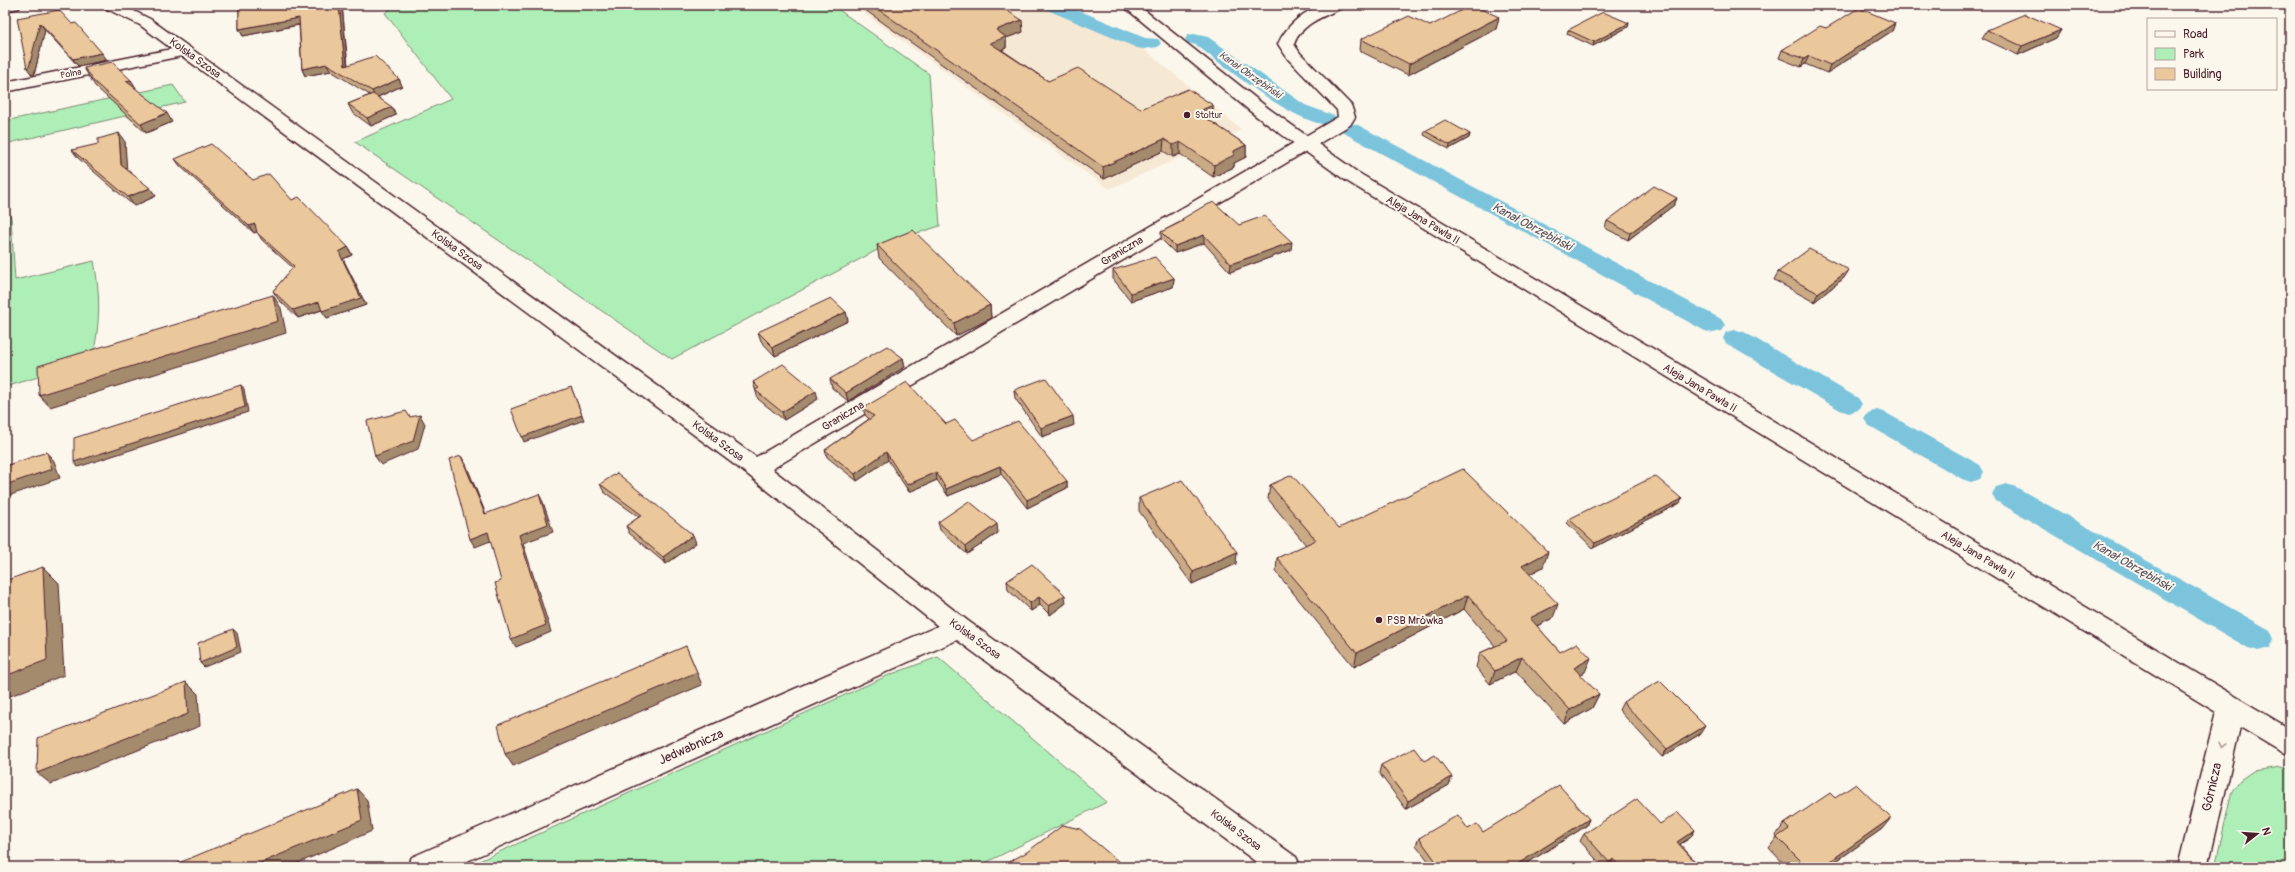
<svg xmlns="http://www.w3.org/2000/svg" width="2295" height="872" font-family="Pangolin,sans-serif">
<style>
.built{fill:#f6e9d4}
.green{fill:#aeefb7;stroke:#7c8771}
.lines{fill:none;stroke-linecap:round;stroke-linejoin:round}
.canal{fill:#7cc4dc;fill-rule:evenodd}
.minor-casing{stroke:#4a1f2b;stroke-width:3}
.major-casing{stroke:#4a1f2b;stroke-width:3}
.minor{fill:#fbf7ec;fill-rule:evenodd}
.major{fill:#fbf7ec;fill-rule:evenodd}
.wall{fill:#caab86;stroke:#4a1f2b}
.shaded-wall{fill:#a48b6d;stroke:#4a1f2b}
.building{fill:#ebc79c;stroke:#4a1f2b}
.oneway{stroke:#ab9695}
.poi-dot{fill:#4a1f2b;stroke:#fbf7ec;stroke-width:1.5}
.labels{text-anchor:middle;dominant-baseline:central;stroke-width:4;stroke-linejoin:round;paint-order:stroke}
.far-street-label{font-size:9px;fill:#4a1f2b;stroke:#fbf7ec}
.far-poi-label{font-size:9px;fill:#4a1f2b;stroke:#fbf7ec;text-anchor:start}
.far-water-label{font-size:10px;font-style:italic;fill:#595160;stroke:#fbf7ec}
.street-label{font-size:11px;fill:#4a1f2b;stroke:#fbf7ec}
.poi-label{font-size:11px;fill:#4a1f2b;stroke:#fbf7ec;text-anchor:start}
.water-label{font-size:12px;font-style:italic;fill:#595160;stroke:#fbf7ec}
.near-street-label{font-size:13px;fill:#4a1f2b;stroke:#fbf7ec}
</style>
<rect width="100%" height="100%" fill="#fbf7ec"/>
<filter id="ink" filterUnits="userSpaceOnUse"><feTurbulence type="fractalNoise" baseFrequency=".025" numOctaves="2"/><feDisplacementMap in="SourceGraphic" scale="8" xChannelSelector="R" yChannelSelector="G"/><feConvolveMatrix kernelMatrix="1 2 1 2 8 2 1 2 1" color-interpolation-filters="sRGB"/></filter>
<g filter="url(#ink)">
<!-- built -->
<path class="built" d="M852,5H1047L1139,45L1242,130L1109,189Z"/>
<!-- green -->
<path class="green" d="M392,5H832L929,74L940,226L898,239L672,359L355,142L451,99L385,13L392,8Z
M173,85L185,102L5,144V121Z
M5,196L11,219L15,280L94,261C101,298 100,324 92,361L5,387Z
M938,657L1107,802L977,867H466L889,675Z
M2281,767L2290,770V867H2215L2232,791L2240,780L2253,771Z"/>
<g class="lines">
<!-- canal -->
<path class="canal" d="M1042,5H1066L1145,38L1158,39L1161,43L1158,47L1143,49L1137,48L1045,9Z
M1194,34L1208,37L1305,105L1335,116L1338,120L1335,124C1303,132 1223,65 1196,45L1188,43L1185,39L1188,35Z
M1351,123L1358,125L1721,319L1725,325L1721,331L1713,333L1705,331L1344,133L1341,129L1344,125Z
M1735,330L1744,332L1858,398L1862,404L1858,410L1849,413L1840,410L1726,344L1723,338L1726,332Z
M1877,410L1886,413L1980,465L1984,472L1980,479L1971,482L1962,479L1868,425L1864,419L1868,413Z
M2006,484L2016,487L2270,630L2274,639L2270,648L2259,651L2248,648L1996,501L1992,494L1996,487Z"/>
<defs>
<path id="minor" d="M5,5H21L19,8L5,11Z
M103,5H122L150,19L756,457L1338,117L1337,110L1288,59L1278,44C1286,26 1305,9 1325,5C1331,4 1338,5 1344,5L1342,8C1323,17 1302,23 1294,44L1300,53L1351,105L1355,117L1350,125L772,469L968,621L1296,857L1301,867H1263L957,640L454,867H407L412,857L938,626L747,474L182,56L5,92V82L172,49L140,25L105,8Z"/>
<path id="major" d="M1122,5H1138L1268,108L1357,172L2290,729V755L2280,751L2240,727L2208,867H2178L2216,712L1345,180L1256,116Z"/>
</defs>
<!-- minor casing -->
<use href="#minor" class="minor-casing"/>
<!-- major casing -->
<use href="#major" class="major-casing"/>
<!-- minor -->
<use href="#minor" class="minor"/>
<!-- major -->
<use href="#major" class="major"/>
</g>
<!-- wall -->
<path class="wall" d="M239,5H342L348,65L399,79L402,86L378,97L396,115L371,126L352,112L348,104L370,95L331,71L305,76L302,69L299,25L243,36L239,29Z
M858,5H998L1023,32L1006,38V48L1002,50L1048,81L1141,109L1213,105V117L1207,119L1246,145V157L1234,163V167L1213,177L1180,154L1173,157L1163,151L1104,179Z
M1499,17L1496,29L1408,75L1360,51L1361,39L1430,26Z
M17,18L72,24L102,53L107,60L78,66L45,30L34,75H32Z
M1629,23L1628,27L1593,46L1567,34L1568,30Z
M1895,23L1892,31L1827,73L1805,64L1801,67L1779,58L1782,50L1826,28Z
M1987,30H2061L2056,38L2018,55L1982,38Z
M84,68L131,80L136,88H135L172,122L146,133L95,86Z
M1425,131L1470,134L1469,138L1449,149L1424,135Z
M125,142L126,169L156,196L134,206L78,158L72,150Z
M175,159L253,180L292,200L348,247L352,255L343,259L366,305L327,318L322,310L298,318L278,299L273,291L293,268L262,240L257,232L254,233L180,166Z
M1677,198L1674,205L1628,240L1605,228L1607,221Z
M1182,219L1239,225L1291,250L1230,272L1204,243L1175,253L1161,239V232L1182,221Z
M877,245L990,305L991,318L956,336L879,258Z
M1113,270L1174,278L1173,287L1131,301L1113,279Z
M1778,272L1844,278L1814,302L1774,280Z
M846,312L848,321L775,356L761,341L758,332Z
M903,358L905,367L848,401L832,388L830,379Z
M753,382L818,399L784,420L758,399Z
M1014,390L1074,425L1042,437L1015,398Z
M863,408L946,424L973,440L1067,481V488L1027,508L1001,474L948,496L937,480L909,492L888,460L857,481L827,457L825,450L869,419L865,415Z
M600,484L696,543L666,564L629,533L626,526L639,517L604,492Z
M1270,485L1339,528L1543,567L1529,574L1553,618L1537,626L1560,652L1585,672L1580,675L1599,694L1592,708L1564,724L1516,671L1490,684L1476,667L1480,653L1495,646L1464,609L1354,667L1276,572L1277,558L1306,545L1268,499Z
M1139,498L1236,564L1192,584L1139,511Z
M1680,503L1593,548L1567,523L1569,519Z
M938,522L998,533L967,554L940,530Z
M1007,581L1066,603L1050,615L1040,605L1031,611L1008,590Z
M1623,702L1700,734L1662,757L1619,710Z
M1424,761L1449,785L1406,809L1379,773L1381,765Z
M1835,798L1882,829L1828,867H1787L1769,848L1777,837L1776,835L1784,824Z
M1589,819L1586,826L1521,867H1433L1416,845L1419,838L1468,829L1483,832Z
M1660,824L1695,830L1690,838L1680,844L1700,867H1610V866L1609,867H1603L1580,841L1584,834Z"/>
<!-- shaded-wall -->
<path class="shaded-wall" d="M339,5H342L348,73L345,66Z
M1499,17L1496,29L1408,75L1409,64Z
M299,18L302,24L243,36L239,29Z
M1022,20L1023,32L1006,38V48L991,54L990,43L996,30Z
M40,23L45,30L34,75H32L27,68Z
M1629,23L1628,27L1593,46L1594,42Z
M1895,23L1892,31L1827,73L1830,65Z
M2061,30L2056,38L2018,55L2022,46Z
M102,53L107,60L78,66L73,59Z
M1809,56L1805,64L1801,67L1804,59Z
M327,64L331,71L305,76L302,69Z
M399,79L402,86L375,98L372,91Z
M131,80L136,88L132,90L126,81Z
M1213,105V117L1197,124V112Z
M392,107L396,115L371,126L367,118Z
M167,113L172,122L146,133L141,124Z
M119,133L125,142L127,173L121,165Z
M1470,134L1469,138L1449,149L1450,145Z
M1164,139L1163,151L1104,179L1103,167Z
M1180,142V154L1173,157V145Z
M1246,145V157L1234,163V167L1213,177L1214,165L1234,151Z
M150,188L156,196L134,206L128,197Z
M1677,198L1674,205L1628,240L1630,233Z
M255,224L260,231L254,233L249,226Z
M1204,235V243L1175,253V246Z
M1292,242L1291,250L1230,272L1231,264Z
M348,247L352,255L343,259L366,305L327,318L322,311L339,252Z
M1849,270L1844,278L1814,302L1818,293Z
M1174,278L1173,287L1131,301V293Z
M273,295L281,308L286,333L50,407L39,395Z
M319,302L324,309L298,318L293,310Z
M990,305L991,318L956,336L954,323Z
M846,312L848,321L775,356L773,347Z
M903,358L905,367L848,401L846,393Z
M241,385L244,389L248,412L78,467L74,462Z
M571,387L584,420L524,442L522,437Z
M816,391L818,399L784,420L782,412Z
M420,415L425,424L418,449L381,465L375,456Z
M1073,416L1074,425L1042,437L1041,428Z
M47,452L54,461L60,478L5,497V485Z
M886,452L888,460L857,481L855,474Z
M461,456L466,464L489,522L485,514Z
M1000,466L1001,474L948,496L946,489Z
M936,472L937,480L909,492L907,485Z
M1067,481V488L1027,508V500Z
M539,494L543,502L553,532L523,543L551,632L516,647L511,639L519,535Z
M1682,499L1680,503L1593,548L1595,543Z
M997,524L998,533L967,554L966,546Z
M488,532L493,540L475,547L470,539Z
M693,535L696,543L666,564L663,557Z
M1237,552L1236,564L1192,584L1193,572Z
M1548,552L1543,567L1517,581L1522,566Z
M43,567L59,583L64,675L5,698V676Z
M1065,595L1066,603L1050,615L1049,606Z
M1468,595L1464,609L1354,667L1357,653Z
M1039,597L1040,605L1031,611L1030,603Z
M1558,604L1553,618L1524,632L1530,618Z
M233,629L237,633L241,652L204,667L200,663Z
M686,646L702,685L513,766L505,754Z
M1522,657L1516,671L1490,684L1495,671Z
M1591,658L1585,672L1568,682L1574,668Z
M186,682L198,694L200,726L51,784L37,773Z
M1599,694L1592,708L1564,724L1570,710Z
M1705,726L1700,734L1662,757L1667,749Z
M1452,777L1449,785L1406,809L1408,801Z
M357,789L367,800L372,831L289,867H251Z
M1891,818L1882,829L1828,867H1822Z
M1589,819L1586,826L1521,867H1513Z
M1695,830L1690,838L1672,849L1677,842Z
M1614,859L1610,866L1606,867L1609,862Z"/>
<!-- building -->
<path class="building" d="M239,5H339L345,66L375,56L399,79L372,91L327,64L302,69L299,18L239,29Z
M872,5H998L1022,20L996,30L1006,37L990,43L1048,81L1078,68L1141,109L1188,89L1213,105L1197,112L1246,145L1234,151V155L1214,165L1180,142L1173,145L1164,139L1103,167Z
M1472,5L1499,17L1409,64L1361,39L1409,16L1430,26Z
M1859,8L1895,23L1830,65L1809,56L1804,59L1782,50L1820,26L1826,28Z
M59,10L72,24L76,23L102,53L73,59L40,23L29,67L27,68L17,18Z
M1603,12L1629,23L1594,42L1568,30Z
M2025,14L2061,30L2022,46L1987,30Z
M112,62L131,80L126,81L167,113L141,124L90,78L92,77L84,68Z
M373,94L392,107L367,118L348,104Z
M1445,120L1470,134L1450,145L1425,131Z
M119,133L121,165L150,188L128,197L72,150L98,144V139Z
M211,144L253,180L269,174L292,200L299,197L348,247L339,252L361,298L322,311L319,302L293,310L273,291L294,266L257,233L255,224L249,226L175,159Z
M1654,186L1677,198L1630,233L1607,221Z
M1214,202L1239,225L1264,216L1292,242L1231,264L1204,235L1175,246L1161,232L1183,221L1182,219L1204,206Z
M913,230L990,305L954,323L877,245Z
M1809,249L1849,270L1818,293L1778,272Z
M1155,257L1174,278L1131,293L1113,270Z
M273,295L278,321L39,395L38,366Z
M831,298L846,312L773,347L758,332Z
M887,346L903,358L846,393L830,379Z
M783,364L816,391L782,412L755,390L759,388L753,382Z
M1046,378L1073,416L1041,428L1014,390Z
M907,382L946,424L955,420L973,440L1018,421L1067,481L1027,500L1000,466L946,489L936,472L907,485L886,452L855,474L825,450L874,416L863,408Z
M241,385L245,407L74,462V438Z
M571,387L582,415L522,437L511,409Z
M406,411L410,417L420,415L413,441L375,456L367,421Z
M47,452L52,469L5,485V466Z
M461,456L485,514L539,494L548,524L519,535L546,625L511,639L495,583L501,581L488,532L470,539L449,460Z
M1463,469L1548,552L1522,566L1558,604L1530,618L1560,652L1577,643L1591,658L1574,668L1599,694L1570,710L1522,657L1495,671L1480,653L1507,641L1468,595L1357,653L1277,558L1316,540L1270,485L1292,475L1339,528Z
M617,473L693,535L663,557L626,526L642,515L600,484Z
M1655,476L1682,499L1595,543L1569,519Z
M1182,480L1237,552L1193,572L1139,498Z
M969,501L997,524L966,546L938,522Z
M1032,564L1065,595L1049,606L1039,597L1030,603L1007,581Z
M43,567L47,660L5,676V581Z
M233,629L237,647L200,663L198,643Z
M686,646L697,672L505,754L498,725Z
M1660,681L1705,726L1667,749L1623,702Z
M186,682L188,714L37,773L38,738Z
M1414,748L1424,761L1435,755L1452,777L1408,801L1381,765Z
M1856,784L1891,818L1822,867H1807L1777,837L1789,829L1784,824L1830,793L1835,798Z
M1559,785L1589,819L1513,867H1440L1419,838L1458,815L1468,829L1477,824L1483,832Z
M357,789L362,820L251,867H169Z
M1637,799L1660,824L1678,812L1695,830L1677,842L1700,867H1621L1614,859L1609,862L1584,834Z
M1063,825L1080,829L1125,867H1000L1027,852Z"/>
<!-- one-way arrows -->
<defs><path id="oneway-chevron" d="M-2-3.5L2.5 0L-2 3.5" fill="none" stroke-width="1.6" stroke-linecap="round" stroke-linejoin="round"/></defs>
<use class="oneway" href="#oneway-chevron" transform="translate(2222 745) rotate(103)"/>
</g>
<!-- markers -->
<g class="poi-dot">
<circle cx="1187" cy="115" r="4"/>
<circle cx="1379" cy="620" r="4"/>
</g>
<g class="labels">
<!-- far-street labels -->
<g class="far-street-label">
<text transform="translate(71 74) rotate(-11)">Polna</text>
</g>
<!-- far-poi labels -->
<g class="far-poi-label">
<text x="1195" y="115">Stoltur</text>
</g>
<!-- far-water labels -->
<g class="far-water-label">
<text transform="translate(1250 75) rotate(35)">Kanał Obrzębiński</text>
</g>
<!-- street labels -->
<g class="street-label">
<text transform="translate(195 58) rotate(36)">Kolska Szosa</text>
<text transform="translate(1423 220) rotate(31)">Aleja Jana Pawła II</text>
<text transform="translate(457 250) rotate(36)">Kolska Szosa</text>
<text transform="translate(1122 251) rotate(-31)">Graniczna</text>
<text transform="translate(1700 388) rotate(31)">Aleja Jana Pawła II</text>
<text transform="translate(843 416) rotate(-31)">Graniczna</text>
<text transform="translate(718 441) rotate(36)">Kolska Szosa</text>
<text transform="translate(1978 555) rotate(31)">Aleja Jana Pawła II</text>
<text transform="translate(975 639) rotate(36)">Kolska Szosa</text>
<text transform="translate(1236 830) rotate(37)">Kolska Szosa</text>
</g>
<!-- poi labels -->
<g class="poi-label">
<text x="1387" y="620">PSB Mrówka</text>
</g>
<!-- water labels -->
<g class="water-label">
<text transform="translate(1532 227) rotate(28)">Kanał Obrzębiński</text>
<text transform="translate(2132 566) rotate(30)">Kanał Obrzębiński</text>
</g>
<!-- near-street labels -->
<g class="near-street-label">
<text transform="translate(691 747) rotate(-24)">Jedwabnicza</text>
<text transform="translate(2212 787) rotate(-77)">Górnicza</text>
</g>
</g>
<!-- margin -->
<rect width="2295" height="872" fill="none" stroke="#fbf7ec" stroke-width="20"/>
<rect x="10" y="10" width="2275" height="852" fill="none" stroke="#4a1f2b" stroke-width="1.5" filter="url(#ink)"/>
<!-- legend -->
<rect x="2147" y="18" width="130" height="72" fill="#fbf7ec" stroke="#b4a19f"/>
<rect x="2155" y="31" width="20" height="6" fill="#fbf7ec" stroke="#b4a19f"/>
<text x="2183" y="38" font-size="12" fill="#4a1f2b">Road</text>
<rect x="2155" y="48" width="20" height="12" fill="#aeefb7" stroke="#b4a19f"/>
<text x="2183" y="58" font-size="12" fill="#4a1f2b">Park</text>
<rect x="2155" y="68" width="20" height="12" fill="#ebc79c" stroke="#b4a19f"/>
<text x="2183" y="78" font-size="12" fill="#4a1f2b">Building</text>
<!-- north arrow -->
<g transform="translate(2257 834) rotate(73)" stroke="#fbf7ec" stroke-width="3" paint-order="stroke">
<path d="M0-3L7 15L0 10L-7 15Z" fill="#4a1f2b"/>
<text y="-6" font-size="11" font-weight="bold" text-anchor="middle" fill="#4a1f2b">N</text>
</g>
</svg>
